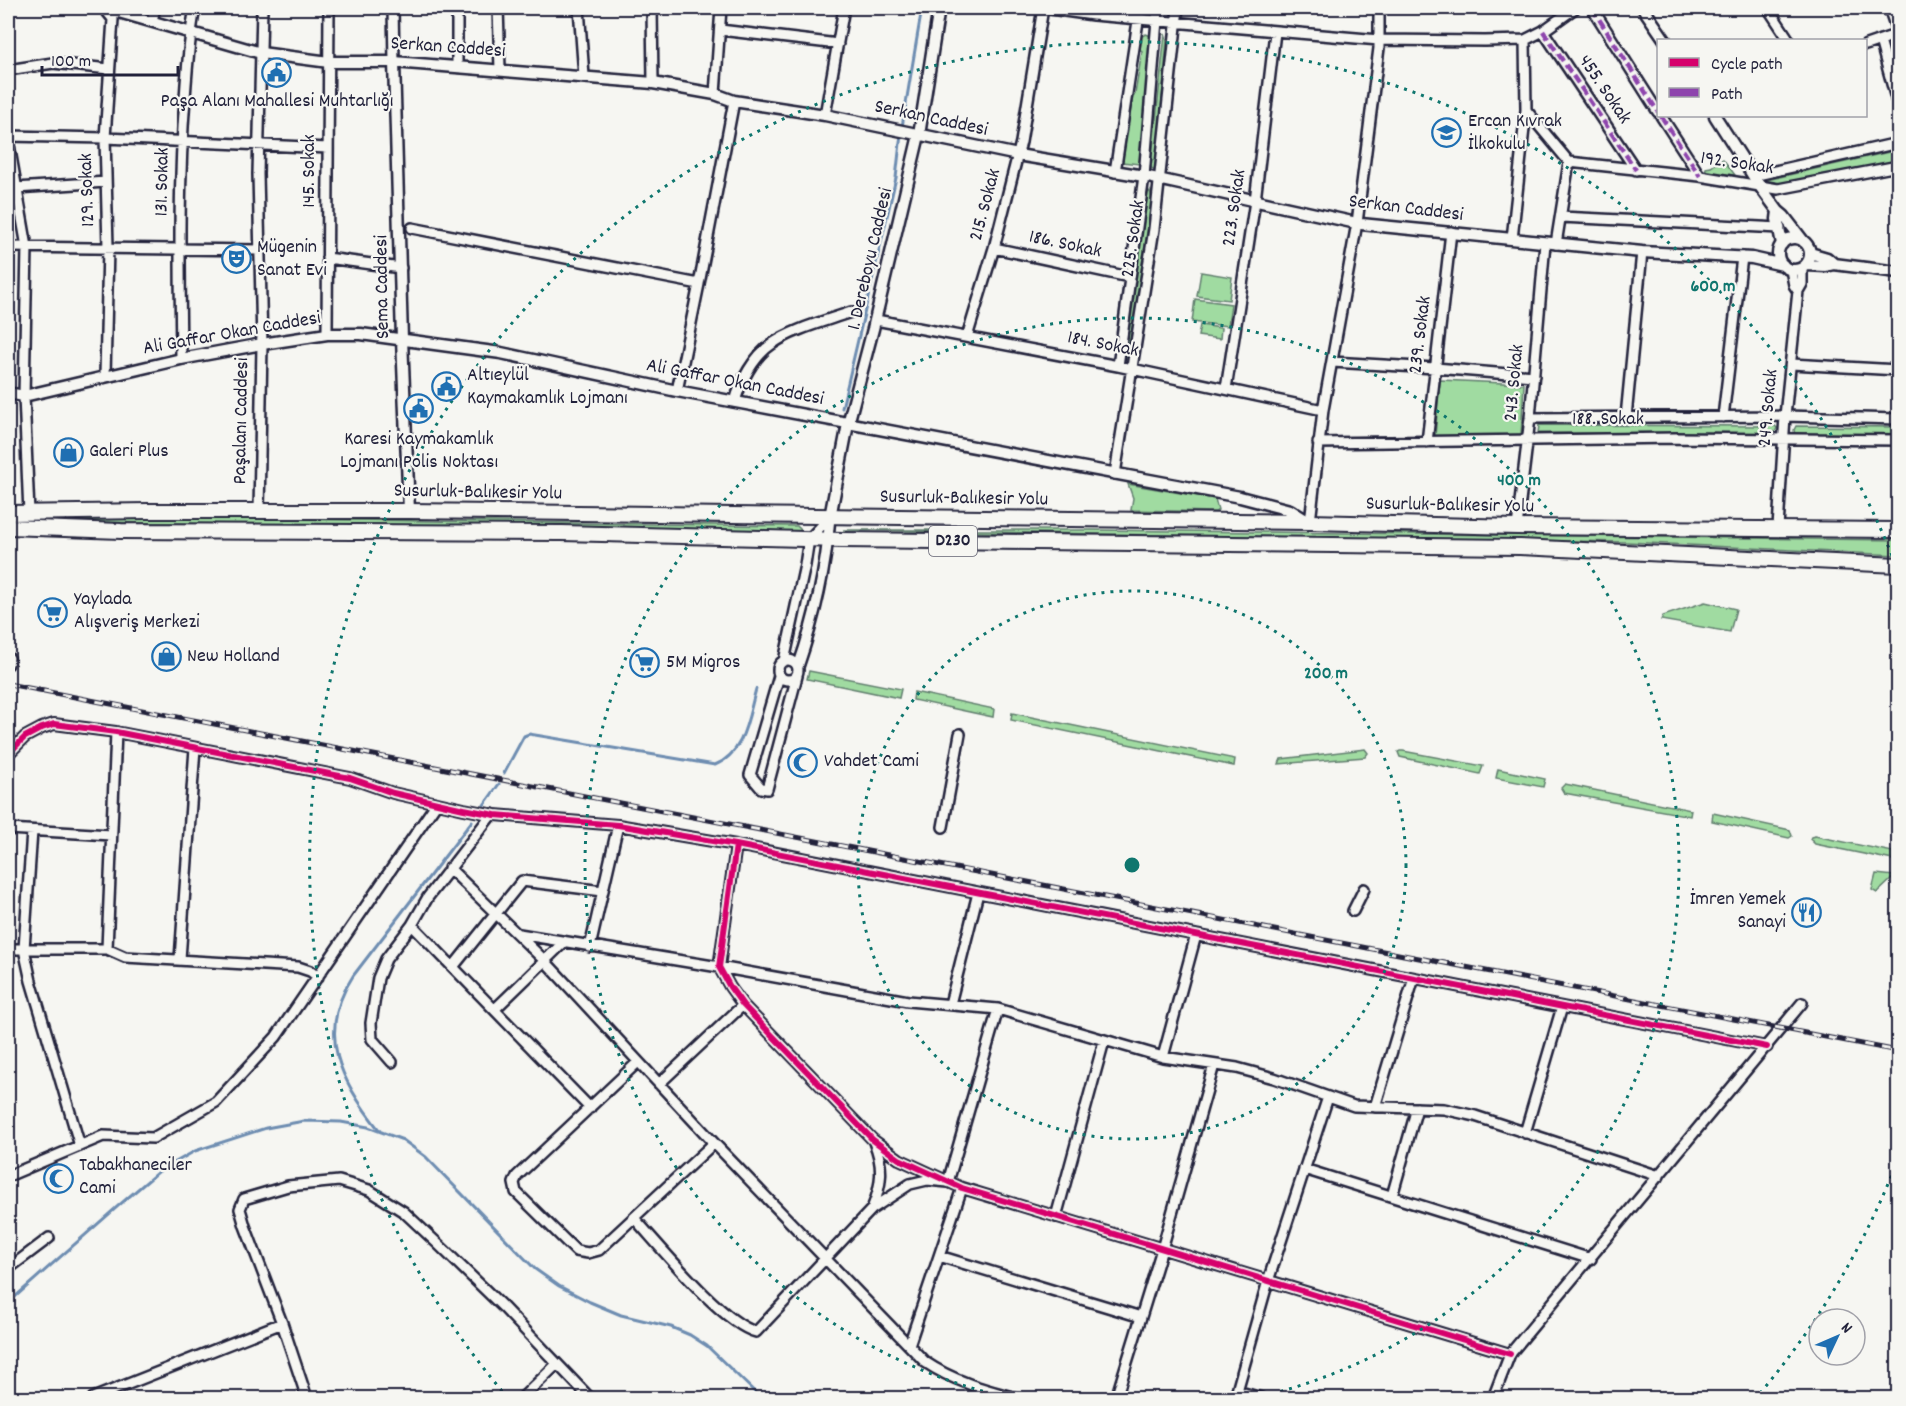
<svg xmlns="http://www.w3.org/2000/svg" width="1906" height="1406" font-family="Dekko,sans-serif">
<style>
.green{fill:#a0dba1;stroke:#617e6e;stroke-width:1.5}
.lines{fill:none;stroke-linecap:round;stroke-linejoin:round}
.stream{stroke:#6e8db1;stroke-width:3}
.minor-casing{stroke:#22223b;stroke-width:14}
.major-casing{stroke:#22223b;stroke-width:15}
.highway-casing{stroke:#22223b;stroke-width:18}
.minor{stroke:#f6f6f2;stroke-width:9}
.major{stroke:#f6f6f2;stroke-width:10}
.highway{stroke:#f6f6f2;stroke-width:14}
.rail-casing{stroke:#22223b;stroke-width:5}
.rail{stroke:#f6f6f2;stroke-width:3;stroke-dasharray:9;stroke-linecap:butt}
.quiet{stroke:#8e44ad;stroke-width:4.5;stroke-dasharray:9 4.5;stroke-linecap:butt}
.cycleway-casing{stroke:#f6f6f2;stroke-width:10}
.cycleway{stroke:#d6006c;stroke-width:6}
.ring{fill:none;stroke:#0f766e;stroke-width:3;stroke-dasharray:3 6}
.labels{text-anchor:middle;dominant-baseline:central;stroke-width:4.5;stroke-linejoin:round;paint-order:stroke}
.shield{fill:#f6f6f2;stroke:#626272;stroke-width:1.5}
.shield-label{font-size:18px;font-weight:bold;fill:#22223b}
.street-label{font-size:20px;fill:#22223b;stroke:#f6f6f2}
.poi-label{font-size:20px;fill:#22223b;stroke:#f6f6f2;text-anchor:start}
.centre{fill:#0f766e;stroke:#f6f6f2;stroke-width:3}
.ring-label{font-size:18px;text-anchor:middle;font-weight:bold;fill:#0f766e;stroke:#f6f6f2;stroke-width:4.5;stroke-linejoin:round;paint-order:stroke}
</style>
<rect width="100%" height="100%" fill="#f6f6f2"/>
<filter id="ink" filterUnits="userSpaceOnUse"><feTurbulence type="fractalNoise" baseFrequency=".0167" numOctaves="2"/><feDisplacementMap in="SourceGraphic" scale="12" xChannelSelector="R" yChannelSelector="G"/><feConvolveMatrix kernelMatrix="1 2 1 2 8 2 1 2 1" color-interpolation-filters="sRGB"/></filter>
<g filter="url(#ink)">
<!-- green -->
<path class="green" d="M1146,34L1151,36L1139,164L1122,162L1133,96L1135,94L1142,52L1140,49L1142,36Z
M1165,34L1167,41L1156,168L1152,169L1151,167Z
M1898,150V161L1771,185L1767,184V180Z
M1723,159L1735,175L1705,172L1706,168L1711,167Z
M1150,191L1152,199L1128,357L1125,360L1123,356L1148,193Z
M1201,272L1232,277L1229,300L1197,296Z
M1195,299L1231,304L1228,326L1192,322Z
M1200,325L1221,328L1220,339L1198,336Z
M1440,380L1524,384L1521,436H1435Z
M1539,425L1775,426L1777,428L1774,434L1538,433Z
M1796,426L1898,427V435H1795L1794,430Z
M1128,484L1215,499L1218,510L1215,512L1131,510L1133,498Z
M137,517L797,526L802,531L8,521V518Z
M843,530H1092L1898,540V555L1626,542Z
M1705,602L1736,609L1730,632L1661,620L1663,616Z
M809,671L901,689L899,698L807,679Z
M914,692L994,709L993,717L913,700Z
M1012,713L1235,759L1234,766L1011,720Z
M1365,749L1368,753L1365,757L1279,764L1281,759Z
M1400,751H1403L1483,766L1480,774L1400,757L1398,752Z
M1498,769L1545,779L1543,787L1496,778Z
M1565,784L1691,810L1690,816L1564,793L1561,788Z
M1713,813L1790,830L1792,836L1789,838L1712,821Z
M1815,836L1898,853V861L1815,844L1810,839L1811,837Z
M1876,874L1895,876L1877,893L1872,890Z"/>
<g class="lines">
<!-- stream -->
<path class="stream" d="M902,127L922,8
M842,408L896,178L901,134
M504,773L524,736L529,734L715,765C745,753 748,717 756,689
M484,805L499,784
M380,1131C341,1082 315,1034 353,976L472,821
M8,1303L118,1206L158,1172L195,1151L266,1128L304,1121L341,1122L368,1127L403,1140L426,1157L535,1269L559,1286L590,1302L621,1315L671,1327L690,1335L707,1346L761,1398"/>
<defs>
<path id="minor" d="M104,8L113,19L105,138L108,247L105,376
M393,8L394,62
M457,8V66
M498,8L500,69
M579,8L584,76
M652,8L653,83
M1043,8L1093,15L1379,40L1485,41L1525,40L1543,31L1575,8
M1592,8L1658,112
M1768,8L1789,40
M1889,8L1898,34
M152,21L155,8
M720,30L838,44
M1543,31L1636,170
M1525,40L1526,110L1569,162L1556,244
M1880,40L1898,106
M1866,45L1898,34
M8,70L53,63L109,69
M715,94L721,8
M825,115L844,8
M1661,116L1700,176
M8,136L105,138L328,148
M8,139L27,247L24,396L29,513
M1569,162L1700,176L1778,189L1898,166
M1115,172L1140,8
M1753,176L1898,143
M16,188L106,182
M1561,217L1780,228
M412,228L699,284L734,101
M1512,239L1526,110
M8,247L260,250
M994,248L1129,277
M327,258L401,268
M1791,270L1794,285L1798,291L1802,284V268
M876,320L1118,366L1323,410
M327,334L329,8
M967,337L994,248L1021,142L1043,8
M181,359C180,272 178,185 185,98C187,68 189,38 195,8
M1332,362L1435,368L1534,376
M1791,364L1898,370
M1118,366L1144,176L1158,8
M1226,389L1255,201L1275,32
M677,391L699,284
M735,402C740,382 754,356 772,344C793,329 826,321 851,312
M1626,417L1642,252
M1723,417L1742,257
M1530,418L1785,416L1898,419
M1427,442L1451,232
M1318,443L1676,438L1898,440
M1115,474L1154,229L1178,8
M259,512L262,344L258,174L262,8
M1310,522L1323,410L1357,223L1379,48V8
M1517,527L1530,418L1545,243
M1778,528L1785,416L1798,291
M778 670a10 10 0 1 1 20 0a10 10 0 1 1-20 0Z
M784,661L805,565L809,539L830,517
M8,664L9,658
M798,667C815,618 826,568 830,517
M779,676L750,775L761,788L767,789L797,676
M8,754L25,737L42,728L54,724L116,732L350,778L393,793L464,809L495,815L618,825L736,845L1767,1047
M943,827L960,734
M8,829L111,835
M32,831L24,949L31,981L80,1146
M736,845L719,967L730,987L743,1005L873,1140L899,1159L962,1188L1510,1354
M449,868L545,961L714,1143L925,1362C953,1381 983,1389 1016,1398
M1353,911L1364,889
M412,925L590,1108
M519,934L719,967L908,1001L998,1009L1163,1057L1237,1068L1274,1078L1354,1106L1444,1109L1475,1116L1659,1176
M590,947L618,825
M8,949H107L125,957L298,967L310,971L318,977
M107,949L116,732
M180,959L195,748
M453,967L522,881L603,891
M950,1004L978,893
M495,1009L563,943
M1163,1057L1196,935
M392,1062L372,1039L371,1023L378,978L386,959L412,925L428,897L492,814
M638,1062L517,1176L514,1183L516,1192L576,1251L588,1253L599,1250L714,1143
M659,1084L743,1005
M1375,1107L1414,978
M1525,1133L1562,1007
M1304,1169L1591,1259
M8,1176L103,1136L153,1138L216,1102L276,1037L436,804
M1392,1196L1417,1108
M872,1209C882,1185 884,1166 874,1142
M1056,1217L1104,1041
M634,1218C660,1246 722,1323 756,1332L872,1209L910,1184L927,1180L948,1182L998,1009
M939,1256L1141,1317
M8,1269L49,1238
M909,1345L962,1188
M1237,1391L1261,1398
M93,1398L282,1323
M307,1398L282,1323L245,1226L240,1209L244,1199L288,1186L339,1181L369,1190L404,1212L437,1243L503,1307L590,1398
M522,1398L557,1364
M1116,1398L1162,1249L1214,1065
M1235,1398L1268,1281L1328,1097
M1493,1398L1510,1354L1802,1003"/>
<path id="major" d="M105,8L261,53L329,62H394L653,83L715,94L734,101L825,115L1018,155L1144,176L1361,224L1642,252L1752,258L1783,265
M1643,8L1665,40
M394,62L402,339L409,511
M1715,116L1759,185L1778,211
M1778 254a16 16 0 1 1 32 0a16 16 0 1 1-32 0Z
M1782,244L1777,219L1778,211L1784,216L1804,242
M1834,264L1898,272
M1806,265L1826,266L1834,264L1827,258L1810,253
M8,393L24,396L181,359L262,344L327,334H361L501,353L677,391L1240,497L1290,510L1309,522
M830,517L848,424L873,329L919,135L939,8"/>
<path id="highway" d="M8,513L148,511H409L1310,522L1517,527L1898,530
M8,527L121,531L562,533L842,540L1520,547L1898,565"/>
</defs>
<!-- minor casing -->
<use href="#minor" class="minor-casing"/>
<!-- major casing -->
<use href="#major" class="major-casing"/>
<!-- highway casing -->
<use href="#highway" class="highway-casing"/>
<!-- minor -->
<use href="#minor" class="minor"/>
<!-- major -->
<use href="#major" class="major"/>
<!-- highway -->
<use href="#highway" class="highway"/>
<defs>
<path id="rail" d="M8,684L1898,1051"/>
</defs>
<!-- rail casing -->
<use href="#rail" class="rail-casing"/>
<!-- rail -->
<use href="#rail" class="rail"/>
<!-- quiet -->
<path class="quiet" d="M1592,8L1658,112
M1543,31L1636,170
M1661,116L1700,176"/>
<defs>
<path id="cycleway" d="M8,754L25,737L42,728L54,724L116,732L350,778L393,793L464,809L495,815L618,825L736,845L1767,1047
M736,845L719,967L730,987L743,1005L873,1140L899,1159L962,1188L1510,1354"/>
</defs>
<!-- cycleway casing -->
<use href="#cycleway" class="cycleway-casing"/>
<!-- cycleway -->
<use href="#cycleway" class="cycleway"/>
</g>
</g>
<!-- distance rings -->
<g class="ring">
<circle cx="1132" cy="865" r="274"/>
<path d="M1009 1398A547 547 0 1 1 1255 1398"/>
<path d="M1898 1159A821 821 0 0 1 1756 1398M508 1398A821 821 0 1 1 1898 571"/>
</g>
<!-- icons -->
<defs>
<symbol id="civic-ring" viewBox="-11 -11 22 22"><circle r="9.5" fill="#f6f6f2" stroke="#1f6fb2" stroke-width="1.5"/><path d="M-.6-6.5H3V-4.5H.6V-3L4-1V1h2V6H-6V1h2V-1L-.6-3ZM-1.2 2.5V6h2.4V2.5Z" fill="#1f6fb2"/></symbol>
<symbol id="school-ring" viewBox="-11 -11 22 22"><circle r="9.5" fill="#f6f6f2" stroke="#1f6fb2" stroke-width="1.5"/><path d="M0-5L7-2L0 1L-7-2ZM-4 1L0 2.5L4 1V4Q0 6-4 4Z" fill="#1f6fb2"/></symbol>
<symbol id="theatre-ring" viewBox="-11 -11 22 22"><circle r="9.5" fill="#f6f6f2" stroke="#1f6fb2" stroke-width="1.5"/><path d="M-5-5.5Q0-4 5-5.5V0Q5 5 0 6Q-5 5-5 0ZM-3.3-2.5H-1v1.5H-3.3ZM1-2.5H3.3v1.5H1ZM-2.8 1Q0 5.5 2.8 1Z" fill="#1f6fb2"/></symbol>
<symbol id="shop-ring" viewBox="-11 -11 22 22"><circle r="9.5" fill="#f6f6f2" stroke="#1f6fb2" stroke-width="1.5"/><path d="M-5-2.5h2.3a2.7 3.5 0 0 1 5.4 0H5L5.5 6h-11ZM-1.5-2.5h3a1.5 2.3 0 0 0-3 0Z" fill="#1f6fb2"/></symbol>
<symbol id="supermarket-ring" viewBox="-11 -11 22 22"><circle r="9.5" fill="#f6f6f2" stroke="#1f6fb2" stroke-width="1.5"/><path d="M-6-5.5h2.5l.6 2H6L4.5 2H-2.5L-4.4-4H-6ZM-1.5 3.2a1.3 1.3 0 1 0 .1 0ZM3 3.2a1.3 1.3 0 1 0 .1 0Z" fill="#1f6fb2"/></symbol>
<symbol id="mosque-ring" viewBox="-11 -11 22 22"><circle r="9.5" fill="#f6f6f2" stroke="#1f6fb2" stroke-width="1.5"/><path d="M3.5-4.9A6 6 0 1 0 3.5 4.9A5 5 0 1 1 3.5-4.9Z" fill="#1f6fb2"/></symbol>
<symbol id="restaurant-ring" viewBox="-11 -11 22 22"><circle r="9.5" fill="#f6f6f2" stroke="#1f6fb2" stroke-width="1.5"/><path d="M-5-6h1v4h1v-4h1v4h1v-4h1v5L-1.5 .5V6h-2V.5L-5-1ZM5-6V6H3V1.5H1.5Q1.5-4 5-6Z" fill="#1f6fb2"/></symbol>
</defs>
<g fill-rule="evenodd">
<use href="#civic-ring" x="260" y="56" width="33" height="33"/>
<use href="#school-ring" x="1430" y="116" width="33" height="33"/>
<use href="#theatre-ring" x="220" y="242" width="33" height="33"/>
<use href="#civic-ring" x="430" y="370" width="33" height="33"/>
<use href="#civic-ring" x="402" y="392" width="33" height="33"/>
<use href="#shop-ring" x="52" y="436" width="33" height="33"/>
<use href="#supermarket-ring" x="36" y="596" width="33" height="33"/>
<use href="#shop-ring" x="150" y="640" width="33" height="33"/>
<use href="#supermarket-ring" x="628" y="646" width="33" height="33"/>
<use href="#mosque-ring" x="786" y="746" width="33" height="33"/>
<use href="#restaurant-ring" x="1790" y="896" width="33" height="33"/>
<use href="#mosque-ring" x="42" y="1162" width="33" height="33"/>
</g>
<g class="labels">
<!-- shield labels -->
<rect class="shield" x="929" y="526" width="48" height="30" rx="4.5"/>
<g class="shield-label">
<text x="953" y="541">D230</text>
</g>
<!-- street labels -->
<g class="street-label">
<text transform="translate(448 48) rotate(4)">Serkan Caddesi</text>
<text transform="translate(1604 90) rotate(56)">455. Sokak</text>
<text transform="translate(931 119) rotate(12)">Serkan Caddesi</text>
<text transform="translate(1737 164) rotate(8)">192. Sokak</text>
<text transform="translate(310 171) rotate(-90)">145. Sokak</text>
<text transform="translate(163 182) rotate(-89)">131. Sokak</text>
<text transform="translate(88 190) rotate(-92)">129. Sokak</text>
<text transform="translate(986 205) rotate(-75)">215. Sokak</text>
<text transform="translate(1235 208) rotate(-82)">223. Sokak</text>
<text transform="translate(1406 209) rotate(7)">Serkan Caddesi</text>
<text transform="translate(1134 239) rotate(-82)">225. Sokak</text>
<text transform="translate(1065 245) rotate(12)">186. Sokak</text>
<text transform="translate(871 259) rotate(-77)">1. Dereboyu Caddesi</text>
<text transform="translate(383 287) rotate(-91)">Sema Caddesi</text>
<text transform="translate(232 334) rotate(-10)">Ali Gaffar Okan Caddesi</text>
<text transform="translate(1421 335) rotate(-83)">239. Sokak</text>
<text transform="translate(1103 345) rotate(11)">184. Sokak</text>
<text transform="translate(735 383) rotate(11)">Ali Gaffar Okan Caddesi</text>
<text transform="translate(1515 383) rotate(-85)">243. Sokak</text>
<text transform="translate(1769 408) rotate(-85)">249. Sokak</text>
<text x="1608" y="420">188. Sokak</text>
<text transform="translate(242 421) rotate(-89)">Paşalanı Caddesi</text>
<text transform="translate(478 493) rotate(1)">Susurluk-Balıkesir Yolu</text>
<text transform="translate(964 499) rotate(1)">Susurluk-Balıkesir Yolu</text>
<text transform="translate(1450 506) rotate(1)">Susurluk-Balıkesir Yolu</text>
</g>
<!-- poi labels -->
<g class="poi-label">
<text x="277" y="102" text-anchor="middle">Paşa Alanı Mahallesi Muhtarlığı</text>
<text x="1468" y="122">Ercan Kıvrak<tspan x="1468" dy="23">İlkokulu</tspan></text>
<text x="257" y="248">Mügenin<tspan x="257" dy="23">Sanat Evi</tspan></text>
<text x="467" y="376">Altıeylül<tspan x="467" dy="23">Kaymakamlık Lojmanı</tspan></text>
<text x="419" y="440" text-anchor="middle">Karesi Kaymakamlık<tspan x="419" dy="23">Lojmanı Polis Noktası</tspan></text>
<text x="89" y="452">Galeri Plus</text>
<text x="74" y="600">Yaylada<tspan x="74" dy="23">Alışveriş Merkezi</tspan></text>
<text x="187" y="657">New Holland</text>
<text x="666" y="663">5M Migros</text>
<text x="824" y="762">Vahdet Cami</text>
<text x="1786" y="900" text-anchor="end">İmren Yemek<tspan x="1786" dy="23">Sanayi</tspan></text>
<text x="79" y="1166">Tabakhaneciler<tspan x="79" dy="23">Cami</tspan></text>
</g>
</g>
<circle cx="1132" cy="865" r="9" class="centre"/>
<g class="ring-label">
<text x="1713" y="291">600 m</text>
<text x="1519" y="485">400 m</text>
<text x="1326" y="678">200 m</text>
</g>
<!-- margin -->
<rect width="1906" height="1406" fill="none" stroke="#f6f6f2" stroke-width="30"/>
<rect x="15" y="15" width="1876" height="1376" fill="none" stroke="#22223b" stroke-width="2" filter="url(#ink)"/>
<!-- legend -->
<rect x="1657" y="39" width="210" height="78" fill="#f6f6f2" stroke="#a1a1a9" stroke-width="1.5"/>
<rect x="1669" y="58" width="30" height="9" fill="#d6006c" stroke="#a1a1a9" stroke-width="1.5"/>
<text x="1711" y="69" font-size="18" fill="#22223b">Cycle path</text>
<rect x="1669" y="88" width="30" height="9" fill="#8e44ad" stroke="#a1a1a9" stroke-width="1.5"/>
<text x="1711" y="99" font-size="18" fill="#22223b">Path</text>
<!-- north arrow -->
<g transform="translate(1837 1337) rotate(46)"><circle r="28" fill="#f6f6f2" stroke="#a1a1a9" stroke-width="1.5"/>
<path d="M0-4.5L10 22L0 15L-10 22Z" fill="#1f6fb2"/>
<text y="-9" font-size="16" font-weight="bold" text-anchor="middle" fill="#22223b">N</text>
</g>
<!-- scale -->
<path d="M42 66v9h136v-9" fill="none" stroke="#22223b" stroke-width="3"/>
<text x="51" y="66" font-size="18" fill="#22223b" stroke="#f6f6f2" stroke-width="4.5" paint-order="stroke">100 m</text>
</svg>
